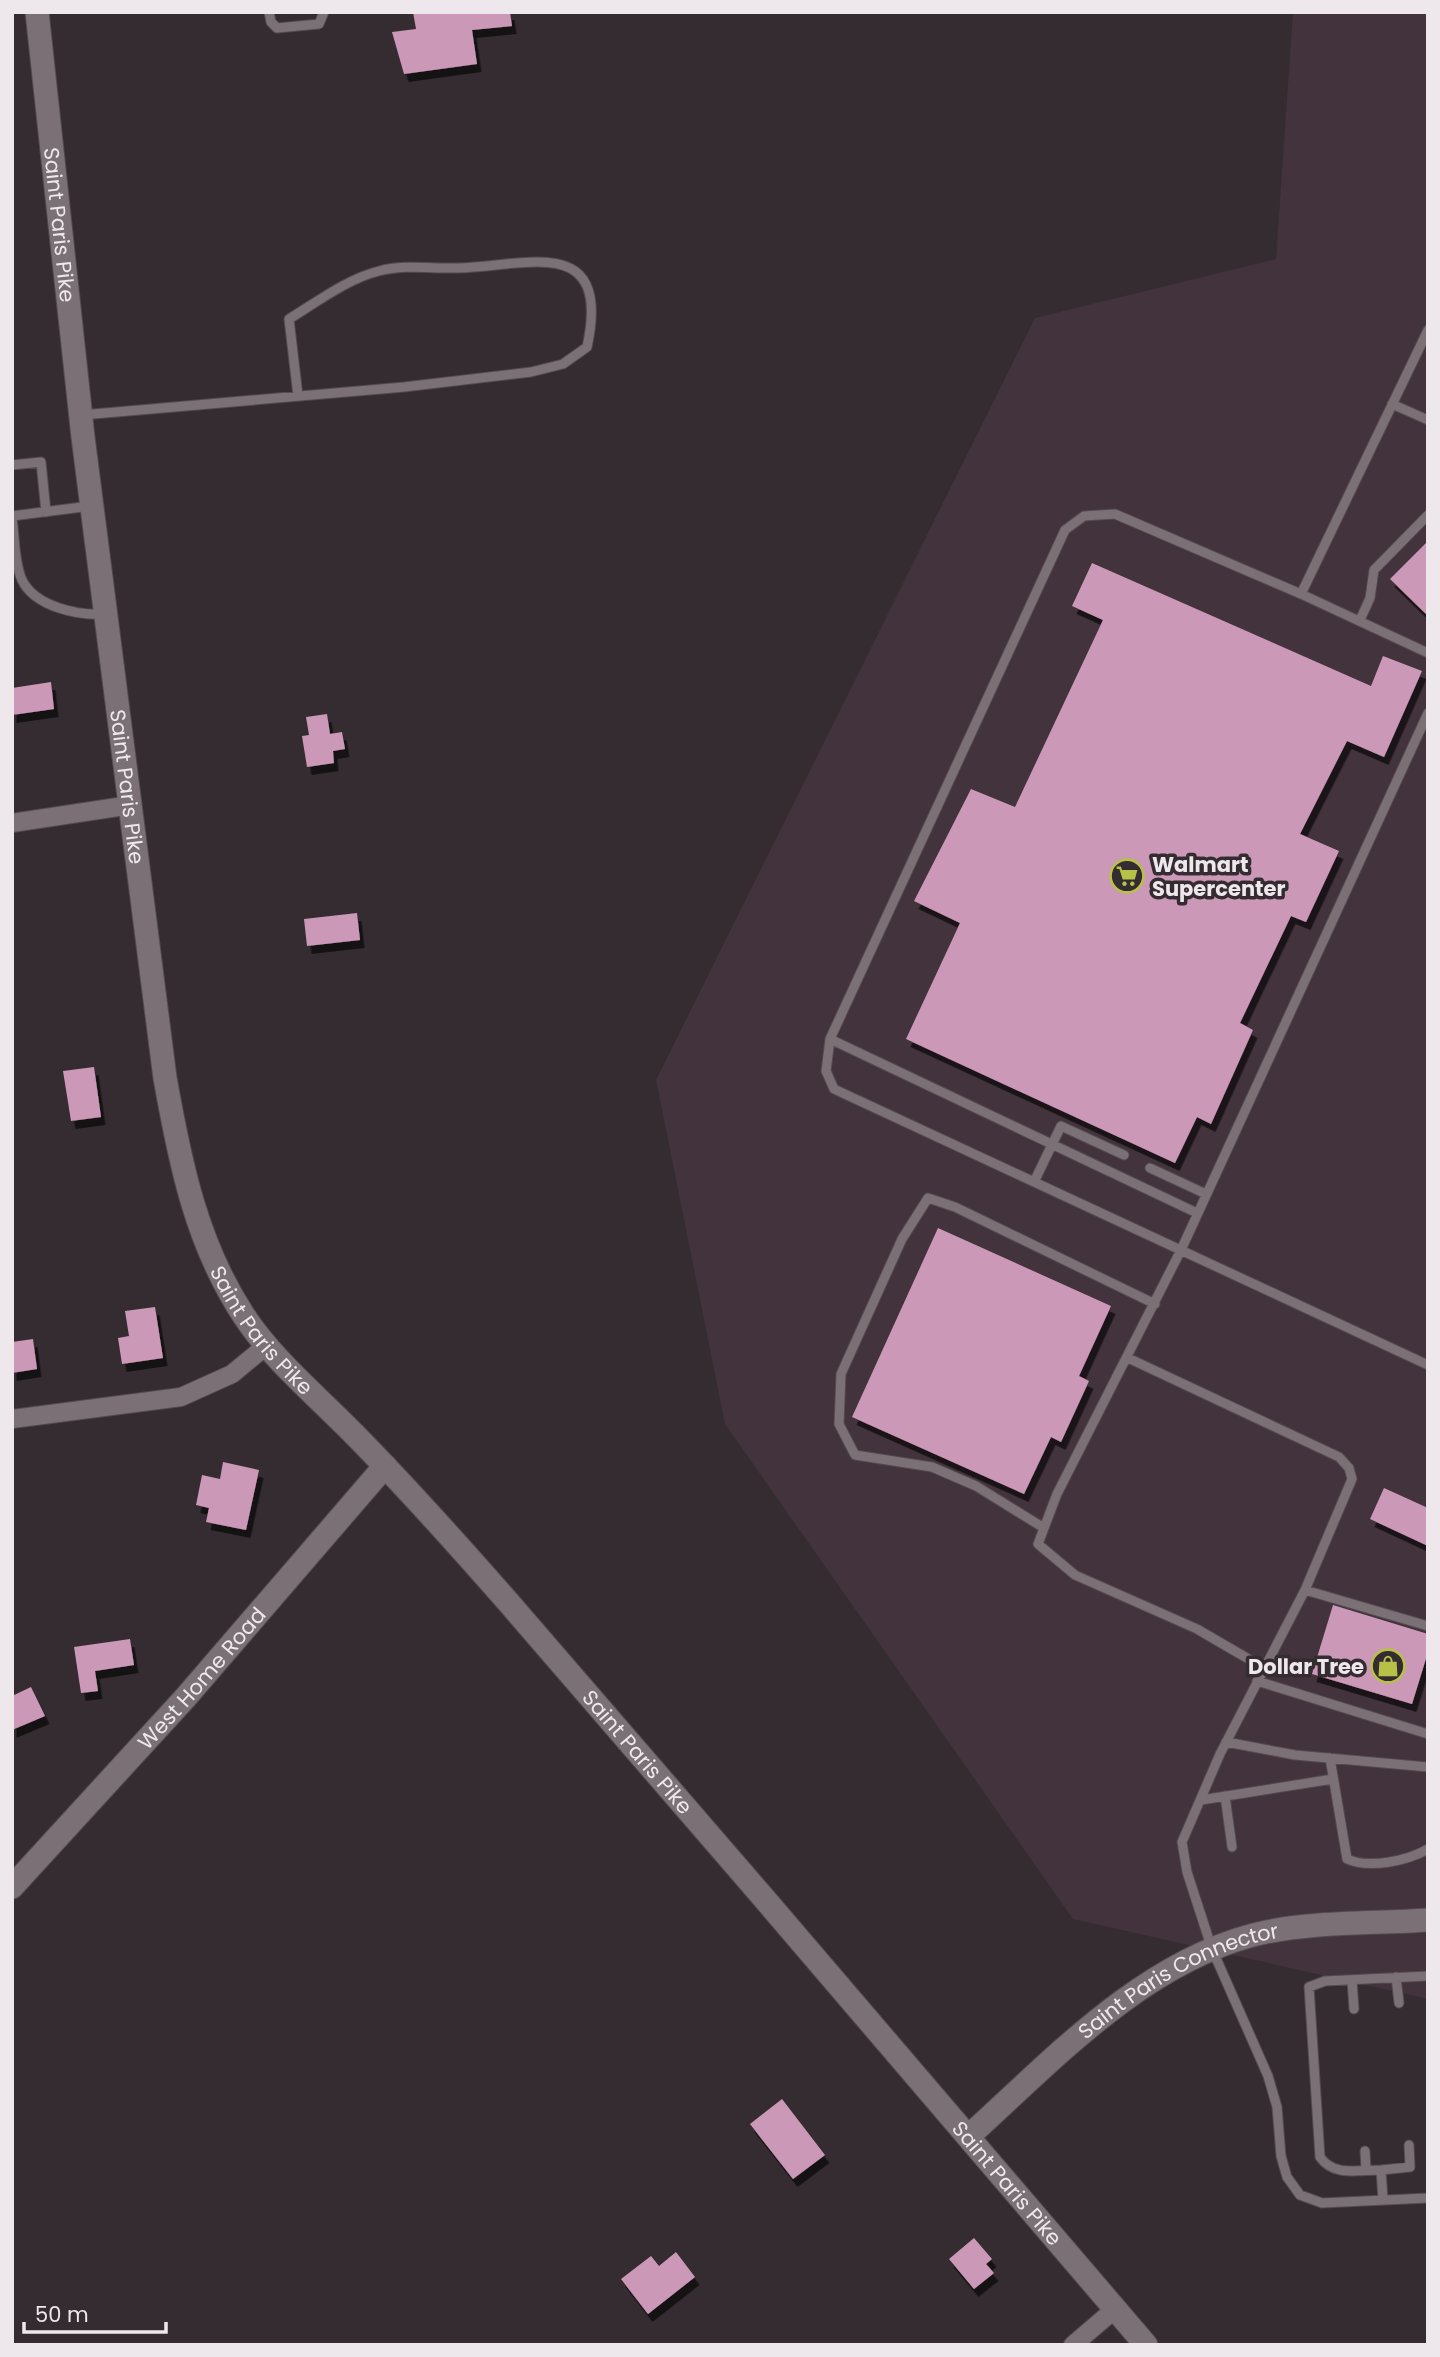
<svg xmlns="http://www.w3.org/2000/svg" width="1440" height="2357" font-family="Poppins,sans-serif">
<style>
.built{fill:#42333c}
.building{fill:#cb98b7;filter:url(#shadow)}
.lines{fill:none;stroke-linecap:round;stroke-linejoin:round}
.service-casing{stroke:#534b50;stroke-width:11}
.minor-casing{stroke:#534b50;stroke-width:20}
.tertiary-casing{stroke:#534b50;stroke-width:25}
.service{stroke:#7b7076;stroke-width:9}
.minor{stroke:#7b7076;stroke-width:18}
.tertiary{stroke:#7b7076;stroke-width:23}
.labels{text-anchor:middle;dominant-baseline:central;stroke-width:7;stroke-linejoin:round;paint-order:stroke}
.street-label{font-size:21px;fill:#eee8ec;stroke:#352c31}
.poi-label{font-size:21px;font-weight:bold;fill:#eee8ec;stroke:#352c31;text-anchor:start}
</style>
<defs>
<filter id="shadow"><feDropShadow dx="4.5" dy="8" stdDeviation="0" flood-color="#0009"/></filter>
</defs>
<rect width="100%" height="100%" fill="#352c31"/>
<!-- built -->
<path class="built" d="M1293,12H1428V1999L1073,1919L725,1424L656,1080L1035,318L1276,259Z"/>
<!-- building -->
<path class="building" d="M413,12H510L512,26L472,30L477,64L404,74L392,32L416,29Z
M1428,541V616L1390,579Z
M1092,563L1371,686L1383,656L1422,671L1384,757L1347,741L1300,834L1339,851L1306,922L1291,916L1240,1023L1253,1030L1211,1124L1197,1117L1175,1163L906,1039L960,923L914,901L971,789L1015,807L1103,620L1072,606Z
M51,682L54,709L12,715V688Z
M327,714L330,734L342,732L345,749L333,751L334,763L307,767L302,736L309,735L306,717Z
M357,913L360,940L307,946L304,919Z
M94,1067L101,1117L71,1121L63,1071Z
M938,1228L1111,1306L1079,1376L1089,1381L1061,1442L1051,1437L1024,1494L852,1417Z
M155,1307L163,1358L122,1364L118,1338L129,1336L125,1311Z
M33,1339L37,1369L12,1373V1342Z
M223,1462L259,1470L246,1530L206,1522L209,1508L196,1505L202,1475L220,1479Z
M1384,1488L1428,1508V1546L1370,1519Z
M1333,1605L1428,1634V1652L1412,1704L1312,1674Z
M130,1639L134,1665L95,1671L98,1691L81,1693L74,1647Z
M31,1687L45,1716L12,1730V1696Z
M782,2099L825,2155L793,2179L750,2124Z
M974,2238L992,2259L986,2264L994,2273L974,2289L949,2259Z
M676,2252L695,2277L648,2314L621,2279L651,2256L659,2266Z"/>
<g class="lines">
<defs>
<path id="service" d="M269,12L271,22L277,28L319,24L324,12
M1392,404L1428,420
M82,415L404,387L531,372L563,364L587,347C612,233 527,266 459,268C433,269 404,264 379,271C347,279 317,302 289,319L298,396
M12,465L41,462L46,512
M12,516L90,506
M12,519C15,538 14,562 22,580C35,607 79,616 106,614
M1301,594L1428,330
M1360,620L1370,598L1374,570L1428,515
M1428,653L1301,594L1115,514L1084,516L1065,530L830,1039L826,1071L834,1089L1428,1365
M830,1039L1197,1213
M1150,1168L1206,1194
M1034,1182L1061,1126L1124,1155
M1128,1358L1339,1457L1349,1468L1352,1479L1305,1590
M1044,1528L976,1486L932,1467L855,1455L839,1424L841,1374L902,1239L928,1198L955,1207L1155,1304
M1428,1626L1305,1590L1220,1754L1182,1842L1187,1872L1212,1949L1268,2076L1277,2107L1281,2156L1287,2177L1300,2195L1322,2203L1428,2198
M1264,1668L1197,1629L1075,1575L1038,1544L1057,1494L1181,1250L1428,713
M1257,1681L1428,1734
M1226,1742L1295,1755L1428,1767
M1330,1758L1347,1859C1369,1869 1407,1861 1428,1849
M1225,1796L1232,1847
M1201,1800L1333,1779
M1396,1977L1399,2003
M1352,1980L1354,2009
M1365,2151L1366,2170
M1381,2170L1410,2167L1409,2145
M1383,2200L1381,2170C1358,2170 1334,2177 1320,2157L1309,1987L1325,1981L1428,1976"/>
<path id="minor" d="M12,823L131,805
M12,1419L181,1397L232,1374L267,1345
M1073,2345L1115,2309"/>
<g id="tertiary">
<path id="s1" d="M37,12L83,437L165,1078C180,1162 196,1243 244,1316C273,1360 318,1397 355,1435C408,1489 459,1546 509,1603C723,1849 934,2097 1146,2345"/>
<path id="s2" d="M12,1887L186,1697L385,1466"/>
<path id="s3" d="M969,2136C1053,2060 1140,1965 1253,1935C1308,1921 1371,1924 1428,1920"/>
</g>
</defs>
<!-- service casing -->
<use href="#service" class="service-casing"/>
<!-- minor casing -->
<use href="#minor" class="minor-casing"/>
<!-- tertiary casing -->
<use href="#tertiary" class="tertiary-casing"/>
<!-- service -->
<use href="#service" class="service"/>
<!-- minor -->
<use href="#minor" class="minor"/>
<!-- tertiary -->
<use href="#tertiary" class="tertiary"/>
</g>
<!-- icons -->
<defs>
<symbol id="supermarket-ring" viewBox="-11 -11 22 22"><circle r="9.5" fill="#352c31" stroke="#b7c147" stroke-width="1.5"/><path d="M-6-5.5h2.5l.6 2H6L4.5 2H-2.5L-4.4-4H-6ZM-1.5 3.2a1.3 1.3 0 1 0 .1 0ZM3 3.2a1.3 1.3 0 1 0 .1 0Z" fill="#b7c147"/></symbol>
<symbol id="shop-ring" viewBox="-11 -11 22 22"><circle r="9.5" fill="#352c31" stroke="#b7c147" stroke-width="1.5"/><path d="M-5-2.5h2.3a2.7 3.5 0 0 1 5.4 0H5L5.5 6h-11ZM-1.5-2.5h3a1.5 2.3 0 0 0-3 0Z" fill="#b7c147"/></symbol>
</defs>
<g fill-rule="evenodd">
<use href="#supermarket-ring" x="1108" y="857" width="38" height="38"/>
<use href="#shop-ring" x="1369" y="1647" width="38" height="38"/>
</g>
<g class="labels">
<!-- street labels -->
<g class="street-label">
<text stroke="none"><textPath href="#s1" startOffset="214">Saint Paris Pike</textPath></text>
<text stroke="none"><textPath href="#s1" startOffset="780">Saint Paris Pike</textPath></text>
<text stroke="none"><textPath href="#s1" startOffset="1348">Saint Paris Pike</textPath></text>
<text stroke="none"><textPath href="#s2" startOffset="282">West Home Road</textPath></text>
<text stroke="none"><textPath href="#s1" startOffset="1914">Saint Paris Pike</textPath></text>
<text stroke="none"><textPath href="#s3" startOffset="264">Saint Paris Connector</textPath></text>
<text stroke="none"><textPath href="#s1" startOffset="2482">Saint Paris Pike</textPath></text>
</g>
<!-- poi labels -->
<g class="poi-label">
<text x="1152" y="864">Walmart<tspan x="1152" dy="24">Supercenter</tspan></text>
<text x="1364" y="1666" text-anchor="end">Dollar Tree</text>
</g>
</g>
<!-- border -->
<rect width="1440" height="2357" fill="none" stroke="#eee8ec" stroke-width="28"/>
<!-- scale -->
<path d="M24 2322v10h142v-10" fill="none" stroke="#eee8ec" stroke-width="3.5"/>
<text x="35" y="2322" font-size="21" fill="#eee8ec" stroke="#352c31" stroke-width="5" paint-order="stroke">50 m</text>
</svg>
